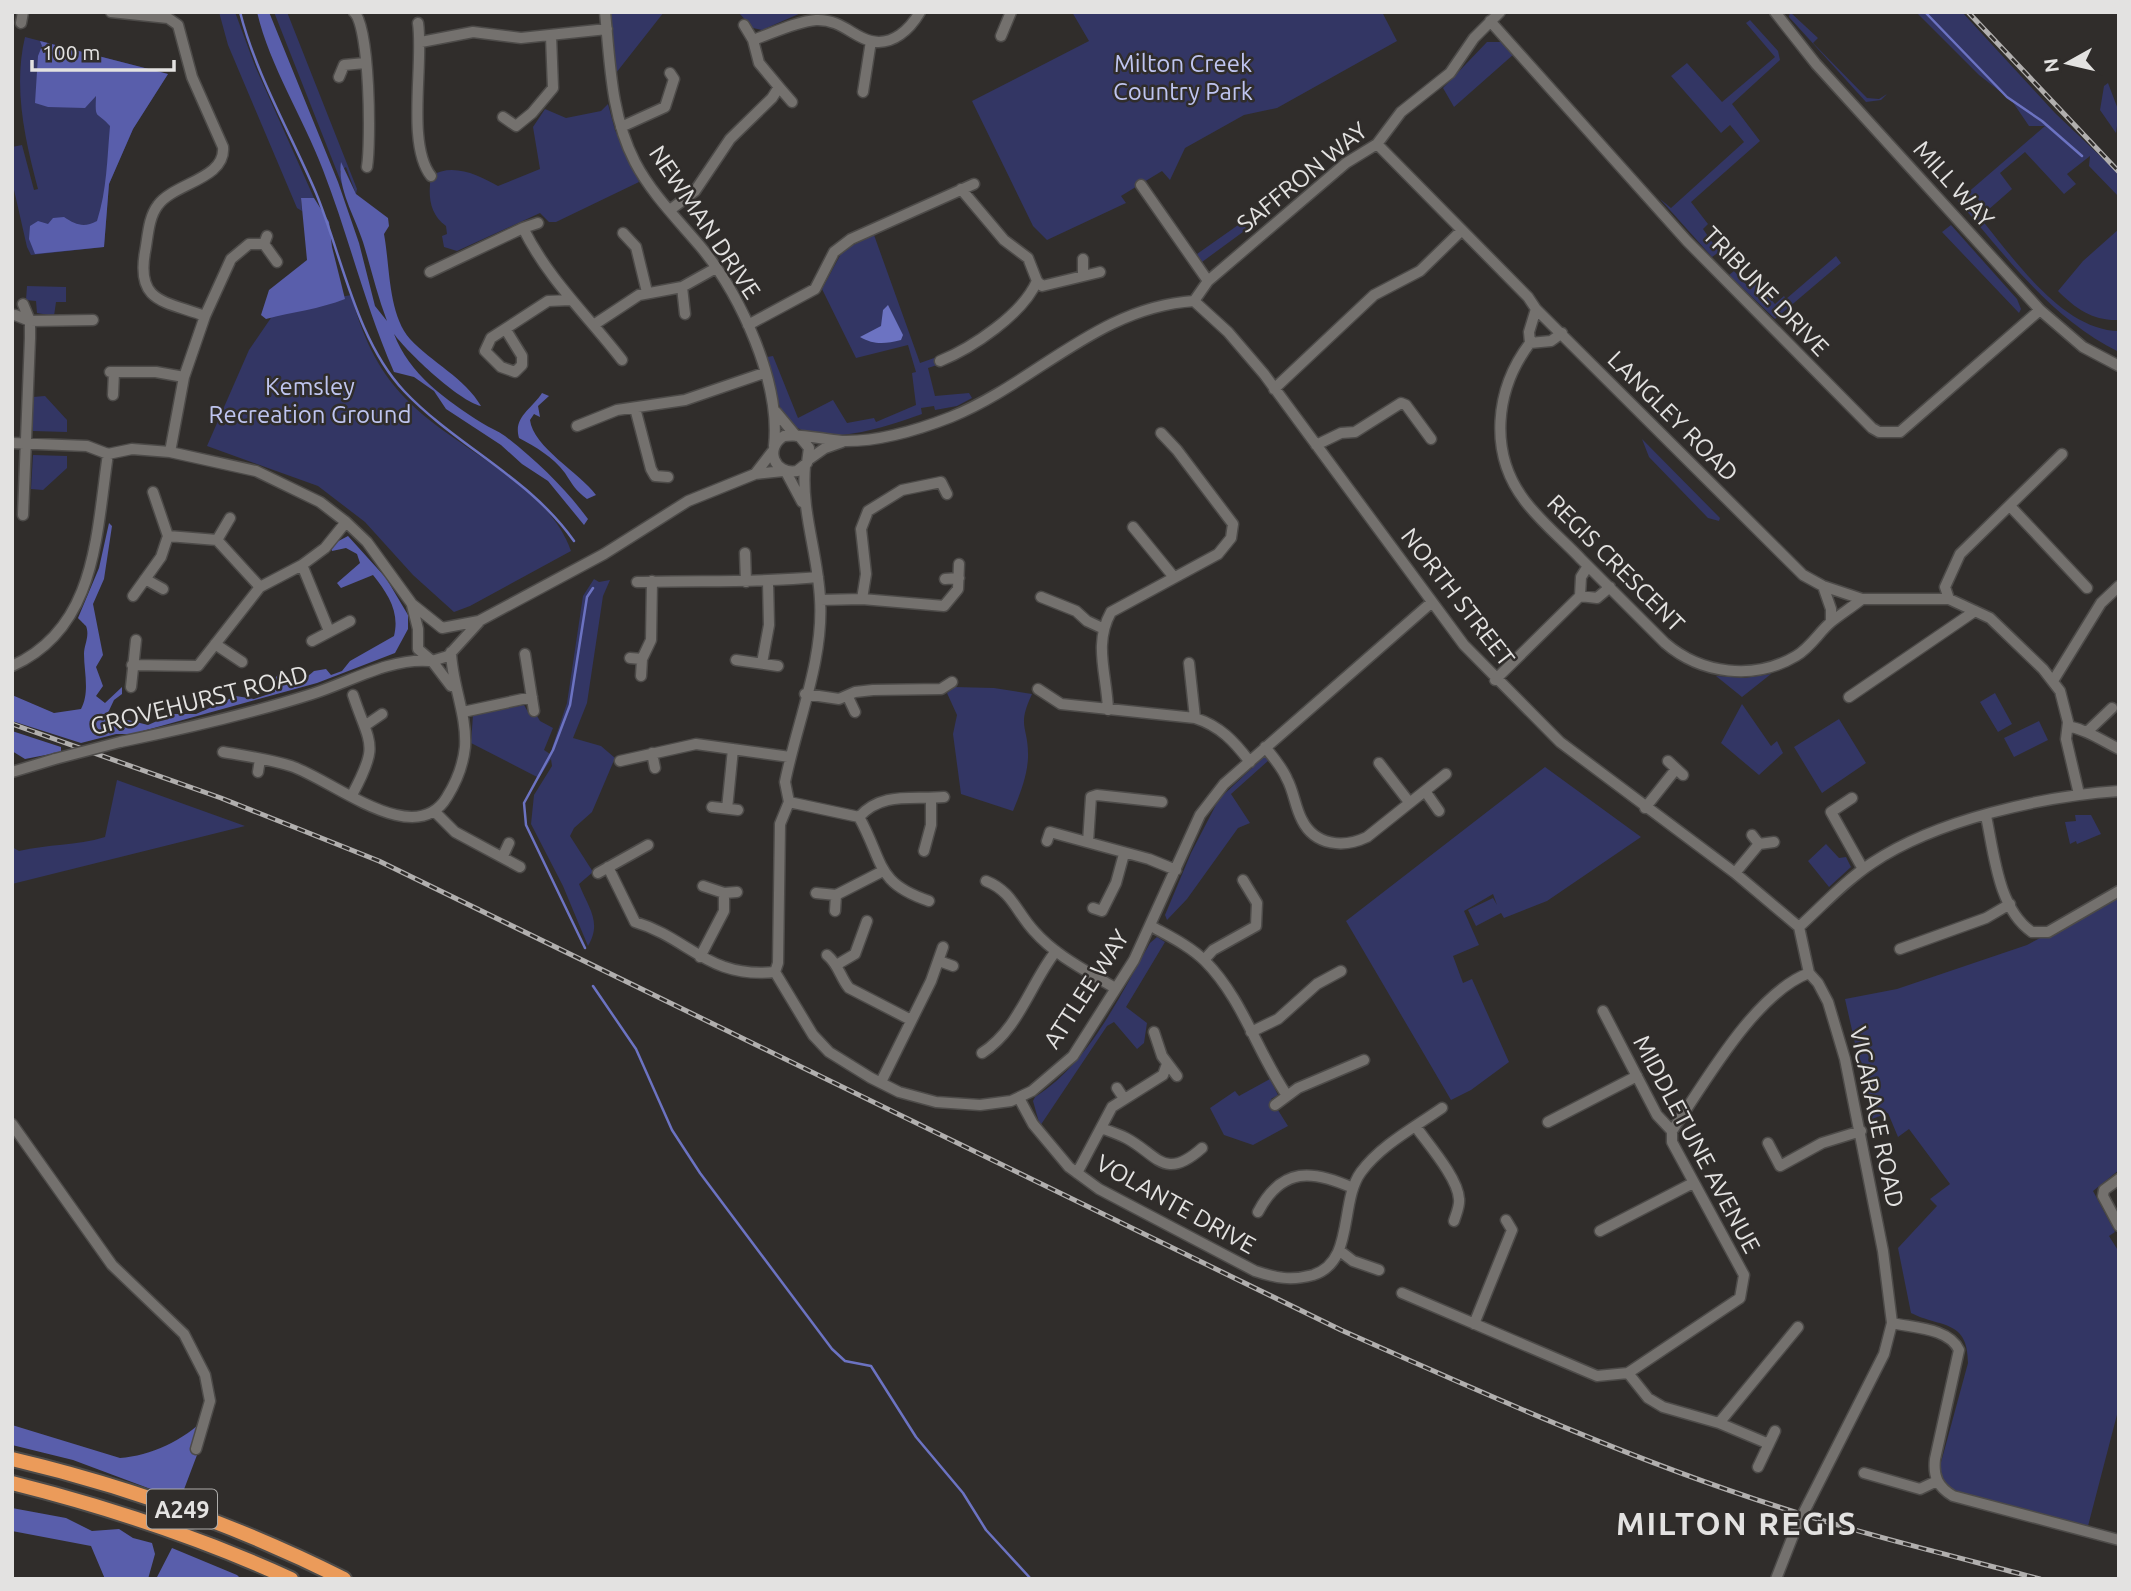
<svg xmlns="http://www.w3.org/2000/svg" width="2131" height="1591" font-family="Ubuntu,sans-serif">
<style>
.green{fill:#333664}
.forest{fill:#595eab}
.water{fill:#6c73c2}
.lines{fill:none;stroke-linecap:round;stroke-linejoin:round}
.stream{stroke:#6c73c2;stroke-width:2.5}
.minor-casing{stroke:#4d4b49;stroke-width:13}
.highway-casing{stroke:#4d4b49;stroke-width:18}
.minor{stroke:#74716e;stroke-width:10}
.highway{stroke:#eb9b5a;stroke-width:14}
.rail-casing{stroke:#b1afae;stroke-width:5}
.rail{stroke:#302d2b;stroke-width:2.5;stroke-dasharray:8;stroke-linecap:butt}
.minor-bridge-casing{stroke:#4d4b49;stroke-width:13;stroke-linecap:butt}
.minor-bridge{stroke:#74716e;stroke-width:10}
.labels{text-anchor:middle;dominant-baseline:central;stroke-width:5;stroke-linejoin:round;paint-order:stroke}
.shield{fill:#302d2b;stroke:#adacaa;stroke-width:2}
.shield-label{font-size:23px;font-weight:bold;fill:#e3e2e1}
.park-label{font-size:24px;fill:#bfc5f0;stroke:#302d2b}
.street-label{font-size:24px;fill:#e3e2e1;stroke:#302d2b}
.district-label{font-size:32px;font-weight:bold;letter-spacing:2px;fill:#e3e2e1;stroke:#302d2b}
</style>
<rect width="100%" height="100%" fill="#302d2b"/>
<!-- green -->
<path class="green" d="M219,12H235L255,66L314,198H301L302,211L297,208L228,45Z
M274,12H287L357,189L356,194L346,167L340,171L345,192Z
M610,12H664L616,73Z
M738,12H820L801,13L762,30L753,28Z
M1072,12H1382L1397,41L1277,108L1244,115L1185,148L1170,180L1162,171L1121,196L1126,203L1047,240L1033,226L972,101L1089,41Z
M1790,12L1818,38L1813,43L1867,98L1879,99L1887,94L1881,100L1866,102L1789,17Z
M1916,12H1962L2055,113L2119,174V197L2089,166L2090,156L2067,174L2076,184L2064,194L2025,152L2000,173L2012,189L1988,210L1974,195L1967,202C2005,245 2057,330 2119,331V352C2051,319 2006,256 1958,201L2045,126H2029L2012,101L1979,75Z
M1750,20L1778,51L1780,60L1732,104L1760,141L1691,202L1708,224L1703,229L1719,252L1712,257L1660,199L1671,208L1744,142L1730,125L1721,133L1671,76L1687,63L1722,102L1775,57L1746,23Z
M25,37L168,74L133,129L109,184L104,247L31,255L27,247L12,181V147L22,145L34,190L38,189C25,140 13,88 25,37Z
M1487,42H1503L1514,54L1454,107L1443,88Z
M2108,83L2119,112L2116,133L2100,110L2104,86Z
M608,104L615,130L639,182L556,222H549L540,213L457,251L444,247L442,236L447,234L446,226C429,214 428,195 431,176C452,162 479,175 498,186L540,169L533,127L545,109L566,118L601,111Z
M1241,223L1247,229L1202,262L1197,254Z
M1951,225L2017,299L2021,309L2019,313L1942,232Z
M2119,229V320C2093,321 2076,309 2058,291L2083,261Z
M874,235L920,363L937,357L940,364L928,368L935,396L969,393L972,398L957,406L935,410L934,406L921,408L922,414C888,426 810,455 784,415C774,398 772,375 767,357L773,356L798,418L833,400L847,423L874,418L876,422L916,405L912,373L916,372L908,345L856,358L822,289L843,250Z
M1836,256L1841,263L1775,319L1729,275L1734,271L1750,289L1756,283L1775,304L1784,296L1786,299Z
M27,286L66,287V302H56L54,316L37,313L36,301L26,300Z
M351,295C362,334 376,368 405,398C453,449 547,482 571,551L470,606L454,612L413,575L365,522L318,486L207,446L249,350L277,309Z
M45,396L67,420V432L33,431V397Z
M1642,439L1720,518L1719,521L1708,518L1649,457Z
M33,455L67,456V468L43,490L31,489Z
M594,579L599,582L610,580L603,596L587,703L573,738L601,746L615,758L592,812L574,828L570,836L593,872L579,884C589,909 602,922 588,946L563,886L531,824L534,795L552,766L551,759L539,778L471,743L473,715L524,705L531,717L537,716L540,721L553,728L544,750L550,754L567,703L583,596Z
M1771,674L1742,697L1716,676L1745,678Z
M954,687L994,688L1032,694C1016,728 1029,726 1028,758C1027,777 1020,794 1013,811L961,794L953,734L957,715L947,693Z
M1995,693L2012,724L1998,732L1980,702Z
M1742,704L1771,746L1777,741L1783,753L1759,775L1721,743Z
M1839,719L1866,763L1822,793L1794,747Z
M2039,721L2048,740L2014,757L2004,738Z
M1266,755L1269,760L1231,794L1250,823L1238,828L1187,899L1167,920L1165,915L1191,853L1219,799Z
M1545,767L1641,837L1547,901L1504,918L1501,913L1476,926L1468,910L1493,898L1497,905L1493,894L1464,911L1479,945L1453,956L1463,983L1472,979L1509,1062L1471,1090L1451,1100L1346,921Z
M117,780L245,826L12,884V847L19,851C48,844 76,846 105,837Z
M2075,815H2091L2101,834L2077,844L2076,841L2070,844L2065,822L2076,821Z
M1826,844L1839,858L1846,857L1851,867L1829,887L1808,861Z
M2119,896V1170L2093,1191L2115,1232L2109,1236L2119,1252V1407L2088,1526L1955,1493C1945,1485 1942,1479 1940,1466L1968,1363C1968,1319 1941,1328 1911,1313L1898,1248L1937,1206L1930,1199L1950,1184L1909,1129L1898,1137L1888,1113L1872,1119L1845,999L1897,989L2027,945Z
M1157,937L1165,942L1126,1007L1147,1023L1144,1043L1137,1049L1114,1022L1107,1026L1040,1126L1033,1101L1035,1097C1089,1063 1119,997 1150,943Z
M1270,1079L1278,1095L1271,1099L1288,1126L1253,1145L1224,1135L1210,1108L1235,1091L1239,1096Z"/>
<!-- forest -->
<path class="forest" d="M257,12H269L338,182L359,243L375,306L387,321C377,295 371,268 363,242C355,217 337,188 341,162L356,194L388,218L389,226L384,234C390,266 388,314 410,339C431,362 465,378 481,406C459,401 408,353 394,334C409,374 446,400 482,423C490,428 498,431 505,436C536,460 565,488 588,519L584,525L548,481L522,464L501,445L446,409L434,391L414,377L394,372C365,306 349,237 323,170C303,117 270,67 257,12Z
M40,41L168,74L133,129L109,184L104,247L35,254L29,239L30,226L38,221L48,224L53,218L64,217C76,225 84,228 97,221C107,190 107,159 110,126C96,110 95,121 96,96L85,108L48,107L35,103L38,56L42,46Z
M301,198H314L329,222L332,247L345,299C320,309 292,312 266,319L261,315L269,290L307,260Z
M542,393L549,396L538,406L540,417L534,414L530,420C533,447 580,473 596,495L587,499C576,491 572,484 565,473C553,457 536,447 519,438C513,417 531,410 542,393Z
M109,523L112,526L104,579L93,604L103,655L96,667L103,686L96,696L105,703L122,687V694L114,700L106,717L109,723L128,720L148,725L173,714H196L236,696L254,699L275,692L274,679L279,674C299,677 294,689 314,671L326,669L331,675L342,671L350,661L394,636C400,612 388,594 373,575L341,588L337,583L360,563L357,554L346,548L332,551L331,545L348,536L386,578L408,615V629L395,653L317,683L132,734H116L81,743L12,721V695L54,713L81,709C90,692 84,672 84,654C84,645 90,636 86,626C86,626 79,619 78,618L99,568Z
M12,731L61,747V752L25,759L12,751Z
M205,1418L197,1455L180,1500L73,1460L12,1445V1425L120,1458C150,1456 185,1440 205,1418Z
M12,1508L66,1518L92,1531L119,1529L133,1538L152,1543L155,1554L148,1579H105L91,1546L12,1531Z
M172,1548L237,1575L241,1579H156Z"/>
<!-- water -->
<path class="water" d="M888,305L903,335L901,340C885,344 874,345 860,337L881,326L883,310Z"/>
<g class="lines">
<!-- stream -->
<path class="stream" d="M240,12C256,75 291,134 316,193C342,256 356,340 404,391C456,446 529,477 574,541
M1925,12L2007,97L2042,121L2082,156
M585,948L526,825L524,803L553,750L570,705L587,597L593,588
M593,986L636,1049L672,1130L700,1173L832,1349L845,1361L871,1366L916,1437L963,1493L986,1530L1031,1579"/>
<defs>
<path id="minor" d="M111,12L168,18L178,25L192,77L223,147C226,179 174,183 158,205C148,218 148,237 145,252C136,303 165,301 205,316
M354,12C370,27 371,142 367,167
M605,12C610,63 611,116 635,162C651,193 678,220 700,246C741,295 781,383 774,446
M1775,12L1816,64L2040,310L2083,347L2119,366
M1490,21L1687,241L1872,428L1879,432H1900L2040,310
M21,23L23,12
M418,23C424,63 406,144 431,176
M744,25L753,40
M1001,36L1011,12
M421,42L473,32L521,38L607,29
M339,77L344,65L365,63
M779,87L792,102
M863,92L871,41
M503,117L516,126L532,113L553,88L551,36
M621,127L665,107L674,79L670,73
M1377,144L1528,297L1536,309L1803,575L1823,586L1862,599H1949L1990,618L2043,669L2060,691L2068,722L2066,739L2079,794
M1141,185L1208,281
M670,210L695,191L730,139L772,98L779,87L759,63L753,40C773,33 795,22 816,20C841,19 853,37 871,41C893,46 910,29 920,12
M538,223L523,228C548,279 588,316 622,360
M623,233L636,247L647,292
M267,236L264,244L277,262
M1083,259V275
M430,272L523,228
M1037,281L1042,286L1100,272
M682,287L685,314
M1194,301L1228,332L1264,374L1464,645L1560,742L1735,873L1799,927L1809,973L1818,983L1828,1002L1845,1059L1883,1251L1892,1323L1884,1354L1808,1504
M1194,301L1208,281L1346,163L1377,144L1401,112L1450,73L1474,38L1500,12
M23,304L30,321V338L23,515
M1536,309L1529,332L1530,343C1495,389 1488,453 1525,501C1541,522 1563,540 1581,559C1609,587 1637,615 1665,643C1701,674 1754,681 1796,656C1811,647 1819,632 1831,622C1841,614 1852,607 1862,599
M15,315L30,321L93,320
M595,324L639,295L682,287L716,268
M748,325L815,289L834,252L851,239L974,184
M506,330L522,356V365L515,372L501,367L485,351L491,338L548,301L570,300
M1530,343L1551,341L1562,333
M940,361C972,348 1023,314 1037,281L1028,258L1004,240L961,189
M110,372H156L184,377
M1274,389L1374,295L1420,271L1462,230
M113,395L114,372
M635,408L651,469L655,476L668,477
M776,412L796,436
M577,426L617,410L685,400L764,373
M800,437L809,448L807,463L797,471C774,475 764,448 784,436C801,433 824,440 842,441C878,442 918,430 951,417C1035,383 1098,307 1194,301
M12,443L87,446L108,454L132,449L170,452L256,471L320,502L346,522L367,542L412,604L442,628L479,621L604,554L688,501L755,474L783,471
M1316,445L1341,433L1355,432L1401,403L1406,405L1431,439
M170,452L184,377L205,316L231,259L249,244H264
M808,460L825,448L842,442
M805,466C801,512 818,554 820,599C824,660 797,722 785,782L789,802L780,824L778,963L775,972L813,1035L829,1052L871,1078L899,1092L936,1102L980,1105L1011,1101L1032,1091L1073,1056L1134,960L1200,815L1224,784L1432,602
M786,472L802,502
M755,474L772,452
M2010,506L2087,588
M1133,527L1173,576
M168,536L217,540L260,587
M217,540L230,518
M745,553L746,582
M302,565L329,631
M145,579L163,589
M945,579L959,578
M637,582C698,580 757,583 818,577
M1823,586L1831,609V622
M133,596L161,557L168,536L153,492
M1580,596L1597,598L1610,587
M1041,597L1076,611L1087,621L1102,628
M862,599L866,574L861,529L868,511L902,490L941,482L947,494
M1949,599L1945,587L1960,554L2062,454
M820,600L862,599L944,606L958,589L959,564
M412,605L418,629V649L432,661L448,656L479,622
M312,641L350,621
M215,644L242,662
M525,654L534,711
M630,658L642,659
M736,660L778,666
M432,661L451,686
M762,663L769,625L768,582
M1189,663L1195,718
M132,665L198,666L260,587L302,565L325,548L346,522
M12,666C97,628 96,534 108,454
M641,676L642,659L651,640L652,581
M1495,680L1580,596L1581,577L1588,566
M2053,681L2101,603L2119,586
M131,687L136,640
M1038,689L1061,704L1195,718C1220,726 1234,741 1250,762
M805,694L839,699L855,692L873,690L941,689L952,682
M848,697L855,712
M1849,697L1975,611
M1108,710C1107,675 1093,644 1111,612L1218,554L1231,538L1233,524L1177,450L1161,433
M463,712L532,697
M366,725L382,714
M2068,726C2087,730 2101,740 2119,749
M2088,731L2112,708
M120,742C184,729 249,714 312,694C350,682 389,658 429,661
M1265,747C1273,757 1282,767 1287,779C1294,792 1295,807 1302,820C1315,846 1344,848 1367,837L1446,774
M223,752C246,756 269,759 291,766C333,780 415,851 447,797C457,781 463,766 465,747C467,714 452,685 451,652
M652,753L655,768
M620,761L696,744L790,757
M1668,761L1683,775
M1379,763L1409,802
M12,772L55,759
M258,772L260,759
M1425,791L1439,811
M352,795C380,743 370,746 353,695
M1852,798L1831,812L1863,869
M789,802L859,817C884,862 875,883 929,901
M712,807L738,810
M1645,808L1676,769
M727,809L733,749
M436,813L455,832L520,867
M1986,816C1994,853 1998,909 2032,932H2048L2119,891
M859,817C882,791 913,800 944,797
M1047,841L1050,832L1149,859L1176,870
M1088,842L1091,797L1097,795L1162,802
M1759,844L1774,842
M924,851L931,825V799
M503,856L509,843
M608,867L635,922C689,938 708,979 775,972
M598,873L648,845
M1735,873L1759,844L1752,835
M986,881C1012,891 1017,913 1034,931C1056,956 1087,971 1115,988
M703,886L724,893L737,892
M816,893L836,895L835,911
M836,895L883,871
M1093,908L1102,911L1116,883L1124,854
M1151,926C1169,936 1190,946 1205,961C1242,998 1257,1051 1286,1094
M1799,927C1823,905 1845,881 1872,863C1936,820 2043,796 2119,791
M1900,949L1986,918L2010,904
M827,955C839,965 840,977 849,988L911,1020
M700,957L724,911V893
M1204,960L1213,950L1256,926L1257,903L1243,880
M939,961L953,966
M838,964L855,954L867,921
M1154,1032L1162,1056L1177,1076
M1251,1032L1278,1019L1317,984L1341,971
M982,1053C1019,1029 1030,984 1056,951
M881,1082L931,981L943,947
M1117,1088L1123,1097
M1019,1098L1033,1124L1069,1167L1099,1189L1255,1271C1276,1278 1291,1281 1313,1275C1355,1262 1339,1202 1361,1172C1381,1145 1415,1127 1442,1108
M1275,1105L1298,1088L1364,1060
M1548,1122L1637,1076
M12,1124L112,1265L184,1334L205,1375L210,1401L196,1449
M1416,1127C1428,1144 1458,1178 1459,1199C1460,1206 1456,1214 1454,1221
M1101,1128C1109,1131 1118,1134 1126,1138C1157,1154 1164,1182 1202,1148
M1672,1131C1704,1084 1755,993 1809,973
M1768,1143L1780,1166L1822,1143L1861,1131
M1077,1173L1112,1107L1163,1075L1167,1064
M2119,1179L2104,1190L2103,1196L2119,1226
M1258,1212C1282,1166 1313,1170 1353,1188
M1600,1231L1693,1183
M1340,1251L1353,1261L1379,1270
M1402,1293L1597,1376L1628,1373L1740,1298L1744,1275L1672,1142V1131L1657,1115L1603,1011
M1892,1323C1914,1328 1949,1328 1959,1350L1935,1459C1933,1477 1938,1487 1953,1496L2119,1540
M1474,1324L1512,1230L1506,1220
M1628,1373L1648,1398L1663,1407L1719,1423L1769,1444
M1719,1423L1798,1327
M1758,1467L1775,1431
M1864,1473L1920,1489L1937,1481
M1776,1579L1796,1528"/>
<path id="highway" d="M12,1459C127,1486 238,1526 344,1579
M12,1483C108,1507 201,1538 291,1579"/>
</defs>
<!-- minor casing -->
<use href="#minor" class="minor-casing"/>
<!-- highway casing -->
<use href="#highway" class="highway-casing"/>
<!-- minor -->
<use href="#minor" class="minor"/>
<!-- highway -->
<use href="#highway" class="highway"/>
<defs>
<path id="rail" d="M1968,12L2119,172
M12,724L221,798L379,861L1341,1330C1485,1394 1629,1459 1779,1507C1865,1535 1953,1556 2040,1579"/>
</defs>
<!-- rail casing -->
<use href="#rail" class="rail-casing"/>
<!-- rail -->
<use href="#rail" class="rail"/>
<defs>
<path id="minor-bridge" d="M55,759L120,742
M1796,1528L1808,1504"/>
</defs>
<!-- minor-bridge casing -->
<use href="#minor-bridge" class="minor-bridge-casing"/>
<!-- minor-bridge -->
<use href="#minor-bridge" class="minor-bridge"/>
</g>
<g class="labels">
<!-- shield labels -->
<rect class="shield" x="147" y="1489.5" width="70" height="39" rx="5"/>
<g class="shield-label">
<text x="182" y="1509">A249</text>
</g>
<!-- park labels -->
<g class="park-label">
<text x="1183" y="63">Milton Creek<tspan x="1183" dy="28">Country Park</tspan></text>
<text x="310" y="386">Kemsley<tspan x="310" dy="28">Recreation Ground</tspan></text>
</g>
<!-- street labels -->
<g class="street-label">
<text transform="translate(1302 177) rotate(-39)">SAFFRON WAY</text>
<text transform="translate(1954 184) rotate(48)">MILL WAY</text>
<text transform="translate(705 222) rotate(56)">NEWMAN DRIVE</text>
<text transform="translate(1766 291) rotate(46)">TRIBUNE DRIVE</text>
<text transform="translate(1673 416) rotate(45)">LANGLEY ROAD</text>
<text transform="translate(1616 563) rotate(45)">REGIS CRESCENT</text>
<text transform="translate(1458 597) rotate(52)">NORTH STREET</text>
<text transform="translate(199 700) rotate(-14)">GROVEHURST ROAD</text>
<text transform="translate(1086 989) rotate(-57)">ATTLEE WAY</text>
<text transform="translate(1877 1117) rotate(78)">VICARAGE ROAD</text>
<text transform="translate(1697 1144) rotate(62)">MIDDLETUNE AVENUE</text>
<text transform="translate(1176 1204) rotate(29)">VOLANTE DRIVE</text>
</g>
<!-- district labels -->
<g class="district-label">
<text x="1737" y="1523">MILTON REGIS</text>
</g>
</g>
<!-- border -->
<rect width="2131" height="1591" fill="none" stroke="#e3e2e1" stroke-width="28"/>
<!-- north arrow -->
<g transform="translate(2068 63) rotate(262)" stroke="#302d2b" stroke-width="5" paint-order="stroke">
<path d="M0-5L12 26L0 18L-12 26Z" fill="#e3e2e1"/>
<text y="-10" font-size="19" font-weight="bold" text-anchor="middle" fill="#e3e2e1">N</text>
</g>
<!-- scale -->
<path d="M32 60v10h142v-10" fill="none" stroke="#e3e2e1" stroke-width="3.5"/>
<text x="42" y="60" font-size="21" fill="#e3e2e1" stroke="#302d2b" stroke-width="5" paint-order="stroke">100 m</text>
</svg>
